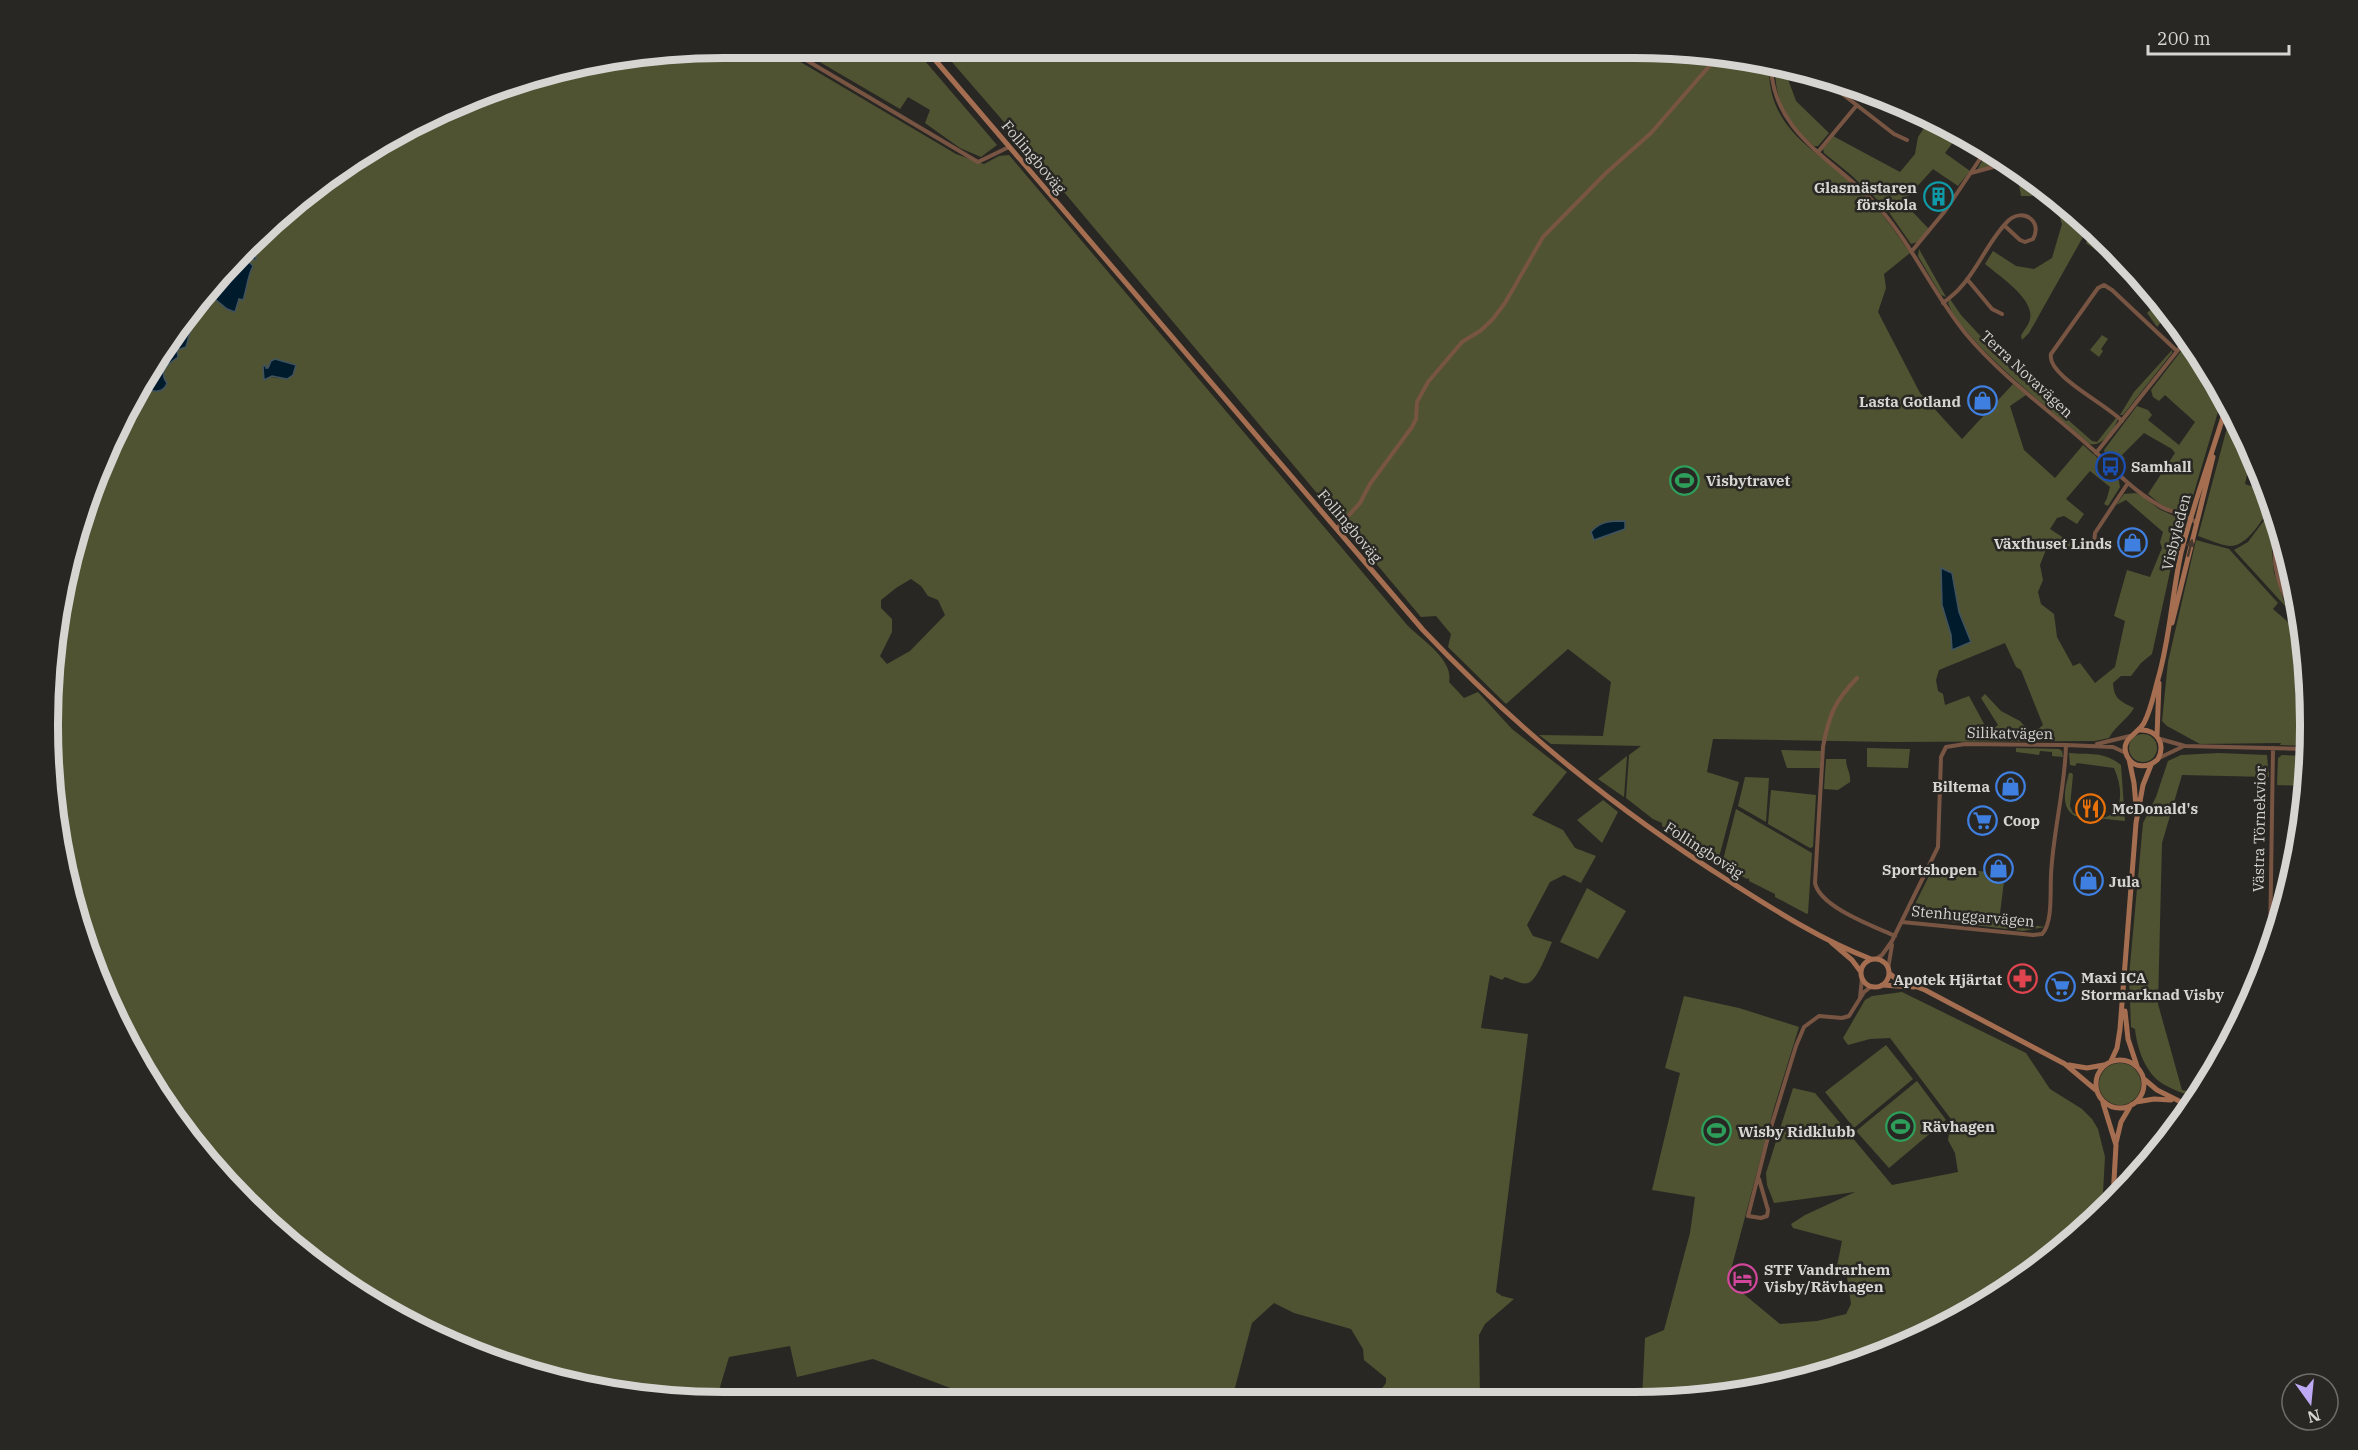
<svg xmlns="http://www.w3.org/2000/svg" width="2358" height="1450" font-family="'IBM Plex Serif',serif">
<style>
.green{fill:#4f5332;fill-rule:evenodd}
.water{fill:#001b2c;stroke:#40535e;stroke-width:1.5}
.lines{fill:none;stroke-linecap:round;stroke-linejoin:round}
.street{stroke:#785543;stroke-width:4}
.secondary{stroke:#a56e51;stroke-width:5}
.oneway{fill:#48392e}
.labels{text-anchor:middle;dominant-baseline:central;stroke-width:5;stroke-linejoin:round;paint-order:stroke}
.street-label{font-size:15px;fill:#d6d5d2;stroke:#292723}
.poi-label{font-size:15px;font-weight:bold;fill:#d6d5d2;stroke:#292723;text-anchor:start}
.rim{fill:none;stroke:#d6d5d2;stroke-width:8}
</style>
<rect width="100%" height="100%" fill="#292723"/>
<!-- green -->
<path class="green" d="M636,54H787L956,154L984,164L999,156L1009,155L1408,626C1422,640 1454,660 1449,682L1464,698L1478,692L1512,729L1567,772L1532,815L1563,830L1575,848L1596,856L1581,883L1564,875L1550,882L1527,925L1533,936L1552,942C1548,951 1537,981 1528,983C1522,985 1511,979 1505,977L1502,980L1490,975L1481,1028L1528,1034L1496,1292L1502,1296L1514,1299L1485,1324L1479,1335L1480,1400L1374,1399L1386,1383V1378L1364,1360L1363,1349L1351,1329L1294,1313L1274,1303L1252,1323L1232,1399L977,1398L873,1359L797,1377L790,1346L729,1357L717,1397L637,1396L466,1351L313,1262L246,1203L162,1101L84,942L54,814L48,725L54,636L84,508L143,388L156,391L167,383C159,371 167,364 178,357L177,350L186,347L191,313L195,308L197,310L215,299L232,312L239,299L244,298L247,282L253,266L248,261L256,259L255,251L250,243L313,188L425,118L508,84ZM278,360L296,365L287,379L270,377L265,369ZM911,579L921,586L928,596L938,600L945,615L910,651L887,664L880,656L892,632V619L881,608V600L896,588Z
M806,54H919L997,145L981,157L960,148L925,123L930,110L908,97L900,109Z
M945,54H1721L1769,67C1768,129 1814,148 1854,185C1877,205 1893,228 1910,253L1884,274L1886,288L1878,312L1920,393L1962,439L2013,384L2026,395L2010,406L2024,450L2055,478L2083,445L2118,476L2120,487L2108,506L2104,504L2107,498L2110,487L2090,471L2066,499L2084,514L2077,524L2064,516L2057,518L2050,529L2073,544V549L2047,547L2040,565L2043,580L2038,592L2041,604L2054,614L2057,637L2073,666L2080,663L2095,683L2115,667L2125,621L2114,616L2127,570L2150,577L2162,548L2160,542L2163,532L2126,500L2116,505L2124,494L2136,493L2141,495L2159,509L2183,520L2186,524L2178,554L2173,558L2152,654L2141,663L2131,676H2121L2113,683C2114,699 2120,701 2134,708C2127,720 2115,726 2109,738L2095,741L1892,742L1713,739L1707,772L1739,782L1718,861L1680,839V836L1678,838L1662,826V823L1653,819L1626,798L1629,755L1641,746L1551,744L1539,735L1603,736L1611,682L1568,649L1506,704L1448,647L1451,634L1436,616L1421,617L1048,173ZM2005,643L2016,667L2021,670L2043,725L2037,730H2028L2020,721L2001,711L1985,694L1981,698L1998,725L1989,733L1969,696L1945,705L1943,694L1938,691L1936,680L1939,670Z
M1775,68L1785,71L1796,101L1829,133L1818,146H1814C1789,124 1775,103 1775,68Z
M1922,117L1957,137L1945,153L1970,171L1958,186L1933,169L1903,202L1929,229L1918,242L1911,244L1886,208L1850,174L1824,153L1823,149L1833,136L1900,172L1915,154L1918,137L1924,128Z
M1986,154L1993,158L1996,165L1977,170Z
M2024,181L2031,185L2036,183L2045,188L2088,228L2029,333L2022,340L2021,336C2023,331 2029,325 2030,319C2035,299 1998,275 1985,264L1993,251L2016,266L2034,269L2052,258L2062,224L2057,209L2041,196H2021L2019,185Z
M2092,232L2142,278L2145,284L2086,243Z
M1919,249L1946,297L1941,295L1918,256Z
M1950,299L1961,315L2014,372L2092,441L2097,442L2116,418L2118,419C2114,430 2102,447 2090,444C2058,416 1960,339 1948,303Z
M2159,302L2168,314L2157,327L2147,313Z
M2102,335L2108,339L2101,349L2103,351L2099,357L2090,350Z
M2188,342L2223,395L2190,506C2174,517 2160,504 2148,494L2175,453L2172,449L2144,433L2122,455L2125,459L2120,465L2116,466L2106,457L2104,450L2137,406L2148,410L2152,415L2148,420L2179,445L2195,422L2165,395L2159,401L2153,397L2151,390Z
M2172,350V353L2123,415H2120L2134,392Z
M2231,413L2251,456L2245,484L2267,492L2273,504C2263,517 2249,546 2230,546C2220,545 2207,539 2198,536Z
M2274,507L2278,524L2272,552L2274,573L2286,607L2234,550L2248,542Z
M2196,540L2229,549L2278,603L2273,609L2304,636L2308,746L2280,745L2281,743L2200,744L2167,726L2162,721L2168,662Z
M2129 748a14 14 0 1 1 28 0a14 14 0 1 1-28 0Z
M1867,748L1910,749L1908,768L1867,767Z
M2016,748L2059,749L2062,751L2063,757L2052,756V752L2040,751L2039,755L2016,752Z
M1781,750L1821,751L1820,768H1787Z
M2069,753C2090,755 2104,751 2121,765L2125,821L2075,816C2060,808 2065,788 2069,773H2072L2073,775L2070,806L2073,813C2114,830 2130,805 2114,768L2077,763L2075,766L2070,765Z
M2218,753L2267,755L2269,777L2182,775L2162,843L2158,1004L2182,1090L2198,1093L2194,1098C2184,1093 2173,1090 2163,1084C2145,1073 2137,1048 2135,1029L2131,1027L2129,976L2143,823L2156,797L2168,761L2181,755Z
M2282,755L2308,756L2306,786L2277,785L2278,758Z
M1627,756L1624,797L1598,779Z
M1826,759H1846C1846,768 1851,773 1850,782L1838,790L1824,789Z
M1745,777L1769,778L1766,822L1738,806Z
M1771,790L1816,795L1813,847L1810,848L1768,824Z
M1603,800L1618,812L1602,843L1577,820Z
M1736,809L1812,853L1808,913L1807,914L1775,897V894L1749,881V878L1747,879L1736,873V870L1722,864Z
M1934,866L2005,874L1999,921L2045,927L2023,931L1918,918L1913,911L1914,906Z
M1587,888L1626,911L1598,959L1560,942Z
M1902,992L2026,1053L2050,1089L2082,1109L2092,1119L2098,1129L2105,1157L2102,1210L2080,1234L1971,1311L1809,1379L1678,1401L1642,1400L1645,1338L1664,1330L1690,1233L1695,1197L1652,1190L1680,1073L1665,1068L1684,996L1739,1008L1799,1027L1774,1108L1728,1281L1780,1324L1817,1321L1846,1314L1851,1304L1846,1270L1837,1266L1842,1241L1793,1228L1791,1224L1805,1215L1855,1192L1774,1203L1767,1185L1766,1173L1793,1088L1815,1093L1892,1185L1958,1172L1955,1153L1948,1140L1951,1119L1890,1038L1870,1039L1848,1045L1843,1038L1865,1000L1872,996Z
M1886,1045L1913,1079L1854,1128L1825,1092Z
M2099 1084a21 21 0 1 1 42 0a21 21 0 1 1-42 0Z
M1917,1081L1946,1120L1889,1168L1856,1131Z"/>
<!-- water -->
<path class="water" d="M250,243L255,250L256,259L248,261L253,266C247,277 247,289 243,300L239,299L235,312L227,309L215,299L212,300L208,309L197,310L195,308Z
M191,313L190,332L186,347L177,350L178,357C168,364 158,371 167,383C163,395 152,391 143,388L162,349Z
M275,359L296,365L293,375L287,379L272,376L264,380L263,367L266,365V368H268L271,361Z
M1625,521V529L1594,540L1591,532C1600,521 1611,521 1625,521Z
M1941,568L1952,573L1959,612L1971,642L1952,650L1951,635L1942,605Z"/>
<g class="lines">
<!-- street -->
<path class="street" d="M796,54L978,162L1009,147
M1771,67C1774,138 1841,162 1881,210C1914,248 1934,295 1966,334C2002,377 2049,410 2090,447C2103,458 2114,471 2127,482C2136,490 2148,499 2160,506C2171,513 2188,514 2196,523
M1827,82L1894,134L1907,140
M1818,152L1857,105
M1971,173L2004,164
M1912,251L1945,211L1984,153
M1967,279L1992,309L2002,314
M1943,303C1949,298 1955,294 1960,288C1979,268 1989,239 2009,220C2023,208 2043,221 2033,239L2025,242L2020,240L2006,227
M2122,421C2108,405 2046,375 2051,354L2098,288L2104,285L2112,290L2177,351
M2096,453L2186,340
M1337,528L1360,503L1370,484L1412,427L1416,419L1417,402L1428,382L1462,342L1480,331L1492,320L1505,303L1543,237L1606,173L1651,133L1712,63L1715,54
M2279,528C2269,558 2277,594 2300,617
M2094,544L2095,533L2128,483
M1857,678C1835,701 1829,714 1823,747L1815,883C1820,907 1873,926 1895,936
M2160,739L2185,746L2308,749
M2097,744L2130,736
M2159,758L2182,747
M1902,922L2033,935L2042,934C2053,923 2050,891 2051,875C2053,832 2065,789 2066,745L2113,747L2126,753
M2270,946L2273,748
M1876,959L1882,955L1892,941L1938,847L1941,757L1946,747L1965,744L2066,745
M1888,969L1892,945
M1860,998L1862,978
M1759,1179L1768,1210L1767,1216L1761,1218L1748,1216L1768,1137L1796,1046L1804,1027L1819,1016L1842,1018L1849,1016L1864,992L1872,986"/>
<!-- secondary -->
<path class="secondary" d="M930,54L1423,630C1518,730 1615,809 1732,883C1776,911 1823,941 1871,959
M2172,623L2213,457
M2139,730C2157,729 2166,744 2158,759C2149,768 2133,769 2127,756C2119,739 2138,734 2144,723C2151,710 2154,693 2158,679C2170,638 2172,594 2181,553C2194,502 2212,454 2227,404
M2157,736L2159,683
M2129,759L2134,783L2136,806
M1831,942L1852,960L1861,972
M1861 973a14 14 0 1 1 28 0a14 14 0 1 1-28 0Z
M1889,973L1896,979L1925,990L2065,1064L2097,1091
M1882,985L1914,987
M2125,1011L2128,1039L2137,1066
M2096 1084a24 24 0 1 1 48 0a24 24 0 1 1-48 0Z
M2111,1061L2117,1048L2120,1029L2136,823L2143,785L2151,765
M2069,1065L2087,1068L2104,1065
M2144,1079L2157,1090L2189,1106
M2136,1102L2154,1099L2171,1100
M2103,1103L2116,1145L2113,1198
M2116,1143L2121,1122L2131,1105"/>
</g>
<!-- one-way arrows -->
<defs><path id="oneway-solid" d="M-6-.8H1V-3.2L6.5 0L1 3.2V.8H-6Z" transform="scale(1.5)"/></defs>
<use class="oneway" href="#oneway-solid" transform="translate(2190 548) rotate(-76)"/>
<!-- icons -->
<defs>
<symbol id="building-ring" viewBox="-11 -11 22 22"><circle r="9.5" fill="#292723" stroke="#0f9aa8" stroke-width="1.5"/><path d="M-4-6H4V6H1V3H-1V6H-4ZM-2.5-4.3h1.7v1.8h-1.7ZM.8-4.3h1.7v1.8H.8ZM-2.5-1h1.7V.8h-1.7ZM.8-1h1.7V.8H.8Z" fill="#0f9aa8"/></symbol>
<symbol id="shop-ring" viewBox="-11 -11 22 22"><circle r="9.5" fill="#292723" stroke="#3f7fe0" stroke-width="1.5"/><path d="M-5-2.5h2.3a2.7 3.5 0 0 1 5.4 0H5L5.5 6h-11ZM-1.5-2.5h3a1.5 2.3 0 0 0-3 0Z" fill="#3f7fe0"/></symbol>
<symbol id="bus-ring" viewBox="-11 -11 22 22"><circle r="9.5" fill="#292723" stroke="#1a4fb4" stroke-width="1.5"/><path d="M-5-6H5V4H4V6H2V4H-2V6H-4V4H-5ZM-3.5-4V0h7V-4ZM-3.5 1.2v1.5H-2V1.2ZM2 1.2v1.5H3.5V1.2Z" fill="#1a4fb4"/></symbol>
<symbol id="stadium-ring" viewBox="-11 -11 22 22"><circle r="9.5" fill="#292723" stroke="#2e9e5b" stroke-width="1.5"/><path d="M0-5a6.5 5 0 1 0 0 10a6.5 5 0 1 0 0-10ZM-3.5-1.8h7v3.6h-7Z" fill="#2e9e5b"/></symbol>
<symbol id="restaurant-ring" viewBox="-11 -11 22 22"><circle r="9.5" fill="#292723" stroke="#e8710a" stroke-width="1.5"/><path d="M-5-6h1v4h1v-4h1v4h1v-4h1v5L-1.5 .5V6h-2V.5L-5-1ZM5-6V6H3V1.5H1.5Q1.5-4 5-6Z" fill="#e8710a"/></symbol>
<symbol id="supermarket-ring" viewBox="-11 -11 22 22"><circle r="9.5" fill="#292723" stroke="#3f7fe0" stroke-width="1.5"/><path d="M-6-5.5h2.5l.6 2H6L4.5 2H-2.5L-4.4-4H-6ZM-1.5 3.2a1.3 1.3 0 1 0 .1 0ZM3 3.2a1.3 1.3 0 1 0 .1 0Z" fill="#3f7fe0"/></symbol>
<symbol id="pharmacy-ring" viewBox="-11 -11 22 22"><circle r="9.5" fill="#292723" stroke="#e0444e" stroke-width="1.5"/><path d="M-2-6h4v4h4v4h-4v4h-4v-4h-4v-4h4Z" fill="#e0444e"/></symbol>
<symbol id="hotel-ring" viewBox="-11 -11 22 22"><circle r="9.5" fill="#292723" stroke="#d1479c" stroke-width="1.5"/><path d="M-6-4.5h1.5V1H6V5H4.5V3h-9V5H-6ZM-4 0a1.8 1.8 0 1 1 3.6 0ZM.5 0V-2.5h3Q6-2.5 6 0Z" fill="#d1479c"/></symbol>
</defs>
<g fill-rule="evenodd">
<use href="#building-ring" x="1922" y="180" width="33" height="33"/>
<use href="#shop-ring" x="1966" y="384" width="33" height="33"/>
<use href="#bus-ring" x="2094" y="450" width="33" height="33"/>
<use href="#stadium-ring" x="1668" y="464" width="33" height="33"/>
<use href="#shop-ring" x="2116" y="526" width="33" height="33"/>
<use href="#shop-ring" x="1994" y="770" width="33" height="33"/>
<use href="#restaurant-ring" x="2074" y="792" width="33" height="33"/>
<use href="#supermarket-ring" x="1966" y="804" width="33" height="33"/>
<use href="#shop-ring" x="1982" y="852" width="33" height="33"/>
<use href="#shop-ring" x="2072" y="864" width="33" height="33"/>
<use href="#pharmacy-ring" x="2006" y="962" width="33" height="33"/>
<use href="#supermarket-ring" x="2044" y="970" width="33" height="33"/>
<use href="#stadium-ring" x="1884" y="1110" width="33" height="33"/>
<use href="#stadium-ring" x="1700" y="1114" width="33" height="33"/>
<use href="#hotel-ring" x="1726" y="1262" width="33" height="33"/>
</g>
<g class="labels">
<!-- street labels -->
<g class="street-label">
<text transform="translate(1034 157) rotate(50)">Follingboväg</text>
<text transform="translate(2027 374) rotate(43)">Terra Novavägen</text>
<text transform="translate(1350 526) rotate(50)">Follingboväg</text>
<text transform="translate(2176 532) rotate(-76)">Visbyleden</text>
<text transform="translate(2010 733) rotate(1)">Silikatvägen</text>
<text transform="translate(2259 829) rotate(-89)">Västra Törnekvior</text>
<text transform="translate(1704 850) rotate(33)">Follingboväg</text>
<text transform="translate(1973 916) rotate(5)">Stenhuggarvägen</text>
</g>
<!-- poi labels -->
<g class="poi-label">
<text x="1917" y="187" text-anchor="end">Glasmästaren<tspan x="1917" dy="17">förskola</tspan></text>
<text x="1961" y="401" text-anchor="end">Lasta Gotland</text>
<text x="2131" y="466">Samhall</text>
<text x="1706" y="480">Visbytravet</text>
<text x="2112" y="543" text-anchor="end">Växthuset Linds</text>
<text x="1990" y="786" text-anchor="end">Biltema</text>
<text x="2112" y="808">McDonald's</text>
<text x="2003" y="820">Coop</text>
<text x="1977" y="869" text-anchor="end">Sportshopen</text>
<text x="2109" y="881">Jula</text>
<text x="2081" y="977">Maxi ICA<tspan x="2081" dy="17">Stormarknad Visby</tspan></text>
<text x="2002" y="979" text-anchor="end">Apotek Hjärtat</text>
<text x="1922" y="1126">Rävhagen</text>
<text x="1738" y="1131">Wisby Ridklubb</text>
<text x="1764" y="1269">STF Vandrarhem<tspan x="1764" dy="17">Visby/Rävhagen</tspan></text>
</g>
</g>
<!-- crop -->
<path d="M0 0H2358V1450H0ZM724 58H1634A666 666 0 0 1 2300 724V726A666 666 0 0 1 1634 1392H724A666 666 0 0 1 58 726V724A666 666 0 0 1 724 58Z" fill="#292723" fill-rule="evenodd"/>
<path class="rim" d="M724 58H1634A666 666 0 0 1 2300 724V726A666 666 0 0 1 1634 1392H724A666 666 0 0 1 58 726V724A666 666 0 0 1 724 58Z"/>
<!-- north arrow -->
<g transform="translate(2310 1402) rotate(165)"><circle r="28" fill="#292723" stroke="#6e6d69" stroke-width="1.5"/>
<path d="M0-4.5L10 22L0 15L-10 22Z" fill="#bea9f5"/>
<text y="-9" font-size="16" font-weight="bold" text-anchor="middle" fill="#d6d5d2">N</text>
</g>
<!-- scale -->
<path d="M2148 45v9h141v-9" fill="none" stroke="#d6d5d2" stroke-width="3"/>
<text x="2157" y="45" font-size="18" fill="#d6d5d2" stroke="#292723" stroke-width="4.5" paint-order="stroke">200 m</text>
</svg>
